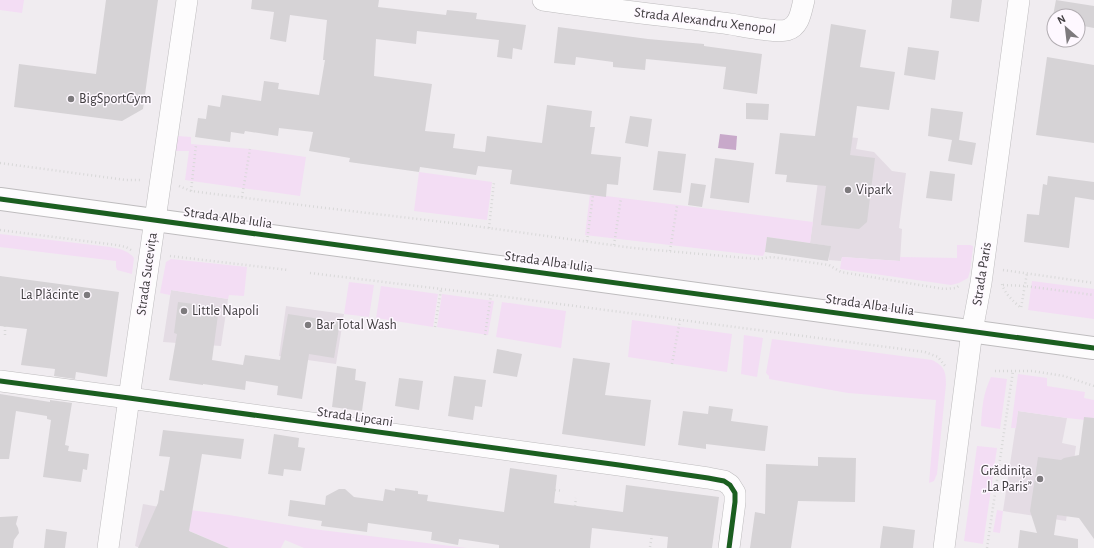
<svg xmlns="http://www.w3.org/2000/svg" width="1094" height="548" font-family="'Alegreya Sans',sans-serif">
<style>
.built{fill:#e4dce4}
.green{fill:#f3ddf4}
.water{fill:#c8a9ca}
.building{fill:#d6d3d6}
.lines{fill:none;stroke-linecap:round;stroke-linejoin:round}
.minor-casing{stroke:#bebcbe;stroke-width:22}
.major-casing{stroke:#bebcbe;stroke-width:24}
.path{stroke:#d8d8d8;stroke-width:2.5;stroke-dasharray:1 3;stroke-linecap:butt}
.minor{stroke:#fdfcfd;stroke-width:21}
.major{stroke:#fdfcfd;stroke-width:22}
.cycleway-casing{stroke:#fef8ff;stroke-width:8}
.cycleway{stroke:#1b5e20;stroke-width:5}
.poi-dot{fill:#7d7a7d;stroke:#fef8ff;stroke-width:1.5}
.labels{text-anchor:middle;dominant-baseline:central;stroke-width:3;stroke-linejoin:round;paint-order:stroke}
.street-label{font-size:14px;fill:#3f3c3f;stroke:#fef8ff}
.poi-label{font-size:14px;fill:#3f3c3f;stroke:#fef8ff;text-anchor:start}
</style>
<rect width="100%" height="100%" fill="#f0ecf0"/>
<!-- built -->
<path class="built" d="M824,135L858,138L856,149L874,152L892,171L906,173L899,228L902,229L900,261L842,257L841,261L829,260L830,246L810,243Z
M171,290L228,299L221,346L163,342Z
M286,306L344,314L336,364L279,356Z
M1018,411L1067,418L1062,443L1076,446L1066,521L1003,511Z
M143,504L165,508L185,529L190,531L182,548H140L135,546Z"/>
<!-- green -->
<path class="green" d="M0,0H24L22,13L0,10Z
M178,136L191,137V144L250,149L306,157L300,196L185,180L189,151H176Z
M419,172L492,182L487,220L414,211Z
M590,194L813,222L810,243L767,237L765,252L763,256L585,235Z
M0,234L110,247C119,249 128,250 134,258L132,274L117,270L116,267V261L0,247Z
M957,245H970L973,246V248L970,271L968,278L959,283L951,285L840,269L842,257L900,261V257L957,258Z
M171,259L247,267L244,296L229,295L228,299L171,290L170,295L160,293L166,262Z
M1032,281L1094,289V319L1028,310Z
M349,282L374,285L369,317L344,314Z
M381,286L438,294L433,327L376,318Z
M442,294L494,301L488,335L437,327Z
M502,302L566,311L561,348L496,337Z
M632,320L732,334L727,372L628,357Z
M744,335L763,338L757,377L741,374Z
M772,339L932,360C944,366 946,371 946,384L937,474L934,481L929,483L936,400L848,393L769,379V376L766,373Z
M1018,374L1047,378V386L1085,392L1084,398L1094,400V421L1067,418L1018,411L1016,428H1011Z
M991,377L1007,379L1000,429L981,426C982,407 983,394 991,377Z
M977,446L997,448L983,544L964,541Z
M190,510L229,515L313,529L467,548H304L285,540L281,548H229L185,529Z
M997,510L1003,511L1000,533L993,532Z"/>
<!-- water -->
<path class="water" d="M720,134L737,136L736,150L718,148Z"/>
<!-- building -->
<path class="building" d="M106,0H158L143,109L122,121L14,107L19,64L96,74Z
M252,0H379L378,7L446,15L447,10L477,13L476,19L526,25L522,50L513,48L512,59L497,57L499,40L417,31L416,44L376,39L374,76L432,84L425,131L455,134L453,148L485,152L487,136L542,143L547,105L592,111L590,127H595L591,154L621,157L618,185L607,184L606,197L510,184L512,170L478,166L476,175L420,167L419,172L349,162L350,158L309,151L313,132L279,128L278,136L245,131L244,134L231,132L230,142L195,137L198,118L206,119L208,105L220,107L222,95L261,101L264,81L279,83L278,89L319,95L325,60H323L327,20L290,15L286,42L270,39L274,12L251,9Z
M952,0H982L979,22L950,18Z
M1056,0L1094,6V28L1078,25V16H1054V21H1052Z
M831,24L866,30L860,67L895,72L889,110L857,106L850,155L875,158L867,222L859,229L821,225L826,186L786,182L787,175L775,174L780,133L815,136Z
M558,27L648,39L704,44V46L762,54L757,94L723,89L726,67L646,59L645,70L613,67V62L576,57L575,65L554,63Z
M908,47L939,51L935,80L904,75Z
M1047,57L1094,65V143L1036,135Z
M746,103L769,104L768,120L746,119Z
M931,108L963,112L959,140L976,143L972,165L948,161L952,140L928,136Z
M630,116L652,119L648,147L625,143Z
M658,151L686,154L681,193L653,190Z
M715,158L754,163L749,203L710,198Z
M930,171L955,174L952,201L926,198Z
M1048,176L1094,182V200L1075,197L1069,248L1024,242L1027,214L1039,215L1043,184L1047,185Z
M691,183L706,185L702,207L688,205Z
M767,237L831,246L828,261L765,252Z
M0,276L119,292L107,377L76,372L75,379L54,376L55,369L21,365L27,329L0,326Z
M178,302L219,307L212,360L243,365L245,355L280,360L288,314L340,322L334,358L309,354L302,399L277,395L278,386L246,381L245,390L203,384V385L169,380L177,334L174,333Z
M497,349L522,354L517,377L493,373Z
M573,358L610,363L605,395L651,400L645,446L562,434Z
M337,366L356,369L355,380L366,382L362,411L332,407Z
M454,376L486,380L482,407L475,406L473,420L448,416Z
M399,378L423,381L419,410L395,406Z
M0,394L50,402V400L72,403L65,445L69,446L68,451L89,454L87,470L83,469L81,482L43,477L51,420L47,419V416L16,411L9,459H0Z
M709,406L733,409L731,421L768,426L765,451L706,444V449L678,445L683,411L708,414Z
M1084,417L1094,418V539L1079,518L1057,515L1054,535L1078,539V548H1018L1020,530L1037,533L1030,511L1038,457L1061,460L1064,458L1079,455Z
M163,430L244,439L241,459L202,454L189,531L229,548H138L158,503L160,490L164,491L170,457L159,456Z
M274,434L299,438L298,447L305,448L301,471L284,469L283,476L268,474Z
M818,457L856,458L855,502L798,501L791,548H750L755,512L765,514L766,464L818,466Z
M510,468L557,475L554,503L623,512L626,485L719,497L712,548H667L668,537L592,528L590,548H499V545L459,539L458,545L431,540L432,532L368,523L367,532L321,526L322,521L288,516L290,500L325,505L326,496L339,489H345L354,497L383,501L385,489L395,491V488L418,491V494L428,495L427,501L504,512Z
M18,516L16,524L18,528L19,533L14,540L13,548H0V517Z
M883,526L915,530L913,548H880Z
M46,529L67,532L65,548H44Z"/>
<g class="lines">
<defs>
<path id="minor" d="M543,0C605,9 668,16 730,24C743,26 777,33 787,30C800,26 801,11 804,0
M0,381L129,398L619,465L708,478L724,481L730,485L735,493V502L729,548
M108,548L129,398L187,0
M944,548L972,331L981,283L1019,0"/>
<path id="major" d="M0,199L1094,348"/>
</defs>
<!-- minor casing -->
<use href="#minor" class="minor-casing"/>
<!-- major casing -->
<use href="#major" class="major-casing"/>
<!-- path -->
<path class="path" d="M0,163L126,180H141
M179,186L191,191L309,206L460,224L633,248L757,259L772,257L829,265L841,272L944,289L956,288L960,285
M191,191L196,145
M242,197L250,149
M489,228L494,182
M0,230L116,245L126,247L131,250
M587,241L593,195
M614,245L621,198
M670,251L677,206
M170,256L288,270
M1003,270L1094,283
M310,273L499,296L925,352L938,357L946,367
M1002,284C1005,294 1013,301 1021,308L1027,273
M1003,285L1025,286L1094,295
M435,327L441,289
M5,335V326
M485,335L491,295
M672,364L680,320
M995,371H1032L1064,376L1094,386
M555,490L563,491
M575,506L576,498
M650,547L652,535
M987,548L1013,371"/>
<!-- minor -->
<use href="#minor" class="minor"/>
<!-- major -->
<use href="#major" class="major"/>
<defs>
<path id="cycleway" d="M0,199L1094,348
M0,381L129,398L619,465L708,478L724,481L730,485L735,493V502L729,548"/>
</defs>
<!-- cycleway casing -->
<use href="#cycleway" class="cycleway-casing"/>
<!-- cycleway -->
<use href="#cycleway" class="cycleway"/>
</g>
<!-- markers -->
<g class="poi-dot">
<circle cx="71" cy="99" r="4"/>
<circle cx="848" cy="190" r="4"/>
<circle cx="87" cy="295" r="4"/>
<circle cx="184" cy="311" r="4"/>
<circle cx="308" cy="325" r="4"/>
<circle cx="1040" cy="479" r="4"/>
</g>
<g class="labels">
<!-- street labels -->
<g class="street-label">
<text transform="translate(705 21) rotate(7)">Strada Alexandru Xenopol</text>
<text transform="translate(228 218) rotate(8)">Strada Alba Iulia</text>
<text transform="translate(549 262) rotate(8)">Strada Alba Iulia</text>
<text transform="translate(147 274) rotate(-82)">Strada Sucevița</text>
<text transform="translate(982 274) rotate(-81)">Strada Paris</text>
<text transform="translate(870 305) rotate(8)">Strada Alba Iulia</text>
<text transform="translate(355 417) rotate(8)">Strada Lipcani</text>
</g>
<!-- poi labels -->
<g class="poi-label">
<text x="79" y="99">BigSportGym</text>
<text x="856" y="190">Vipark</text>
<text x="79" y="295" text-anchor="end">La Plăcinte</text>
<text x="192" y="311">Little Napoli</text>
<text x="316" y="325">Bar Total Wash</text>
<text x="1032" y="471" text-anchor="end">Grădinița<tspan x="1032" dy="16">„La Paris”</tspan></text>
</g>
</g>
<!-- north arrow -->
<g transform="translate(1066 28) rotate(332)"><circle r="19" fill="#fef8ff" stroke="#b2adb2"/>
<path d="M0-3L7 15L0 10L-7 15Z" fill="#7d7a7d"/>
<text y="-6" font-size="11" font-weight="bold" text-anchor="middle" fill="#3f3c3f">N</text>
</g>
</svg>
